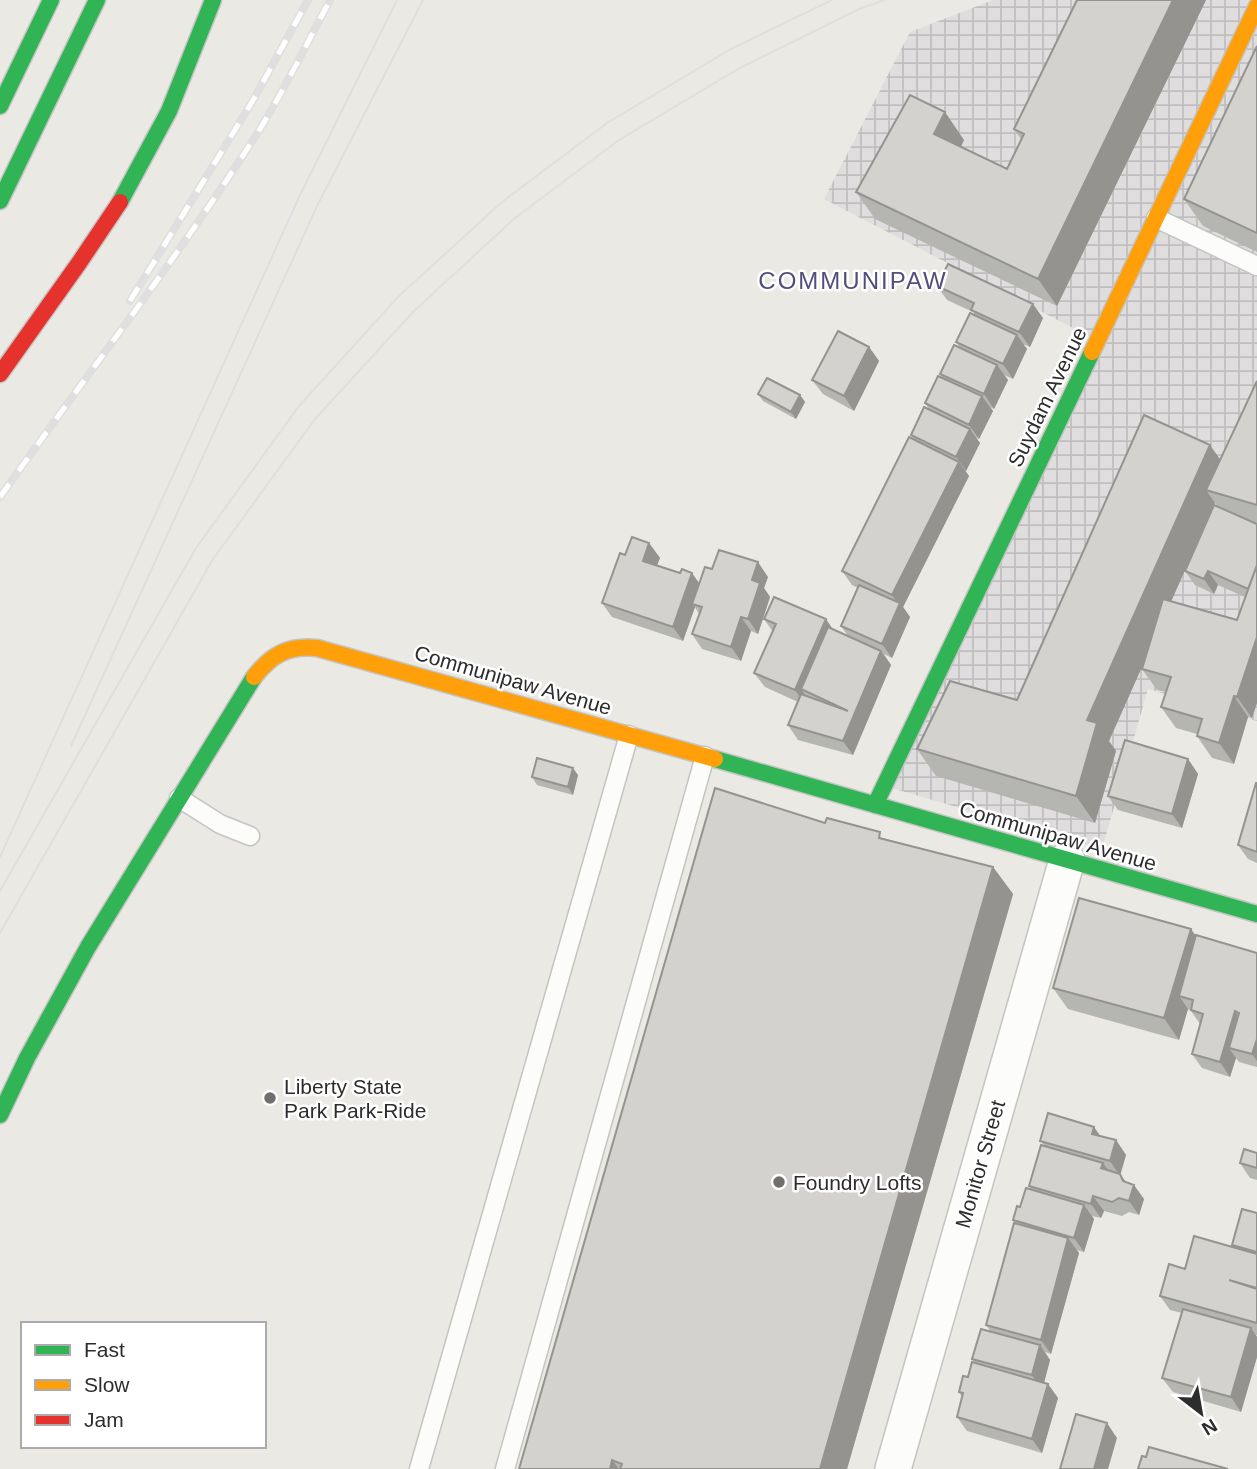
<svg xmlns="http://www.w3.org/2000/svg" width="1257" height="1469" font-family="Helvetica,sans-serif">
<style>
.industrial{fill:url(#industrial-grid)}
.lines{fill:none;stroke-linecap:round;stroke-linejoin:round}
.lane-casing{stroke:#c4c4c3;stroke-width:21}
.street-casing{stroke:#c4c4c3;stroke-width:38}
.fast-casing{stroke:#c4c4c3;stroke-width:19}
.slow-casing{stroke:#c4c4c3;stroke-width:19}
.jam-casing{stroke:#c4c4c3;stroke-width:19}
.lane{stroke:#fcfcfb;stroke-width:18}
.street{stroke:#fcfcfb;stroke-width:35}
.fast{stroke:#30b455;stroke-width:16}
.slow{stroke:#ff9f0a;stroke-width:16}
.jam{stroke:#e5322d;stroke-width:16}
.tram{stroke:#dfdfe0;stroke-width:2}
.rail-casing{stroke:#dfdfe0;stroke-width:8}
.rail{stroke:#fff;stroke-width:5;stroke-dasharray:16;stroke-linecap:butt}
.wall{fill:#b5b5b1;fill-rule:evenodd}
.shaded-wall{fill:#949390}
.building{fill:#d3d2ce;stroke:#949390;stroke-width:2}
.poi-dot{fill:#6f6f6d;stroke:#fff;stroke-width:2.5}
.labels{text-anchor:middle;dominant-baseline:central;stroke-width:5;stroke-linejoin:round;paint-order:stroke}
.street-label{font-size:21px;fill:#2d2d2d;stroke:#fff}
.poi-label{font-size:21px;fill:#2d2d2d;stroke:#fff;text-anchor:start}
.quarter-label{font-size:24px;letter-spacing:2px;fill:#534f7c;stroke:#fff}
</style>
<defs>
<pattern id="industrial-grid" width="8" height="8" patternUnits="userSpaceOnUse" patternTransform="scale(1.75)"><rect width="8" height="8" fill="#e0ddde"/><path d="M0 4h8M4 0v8" fill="none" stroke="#c0bebf"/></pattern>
</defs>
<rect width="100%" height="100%" fill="#eae9e3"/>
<!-- industrial -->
<path class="industrial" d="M993,0H1257V721L1148,689L1102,849L891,788L1098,341L824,199L910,32Z"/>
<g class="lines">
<defs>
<path id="lane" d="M1156,218L1257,266
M179,798L220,824L250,836
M419,1469L629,735
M505,1469L705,756"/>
<path id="street" d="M893,1469L1067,860"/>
<path id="fast" d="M0,106L51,0
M0,201L97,0
M120,202L169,111L213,0
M715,759L1257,914
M875,805L1092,352
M0,1115L27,1058L88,947L254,677"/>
<path id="slow" d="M1092,352L1257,6
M254,677C272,654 289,645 317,648L715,759"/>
<path id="jam" d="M0,374L79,263L120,202"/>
</defs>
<!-- lane casing -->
<use href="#lane" class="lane-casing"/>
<!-- street casing -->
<use href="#street" class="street-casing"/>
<!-- fast casing -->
<use href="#fast" class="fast-casing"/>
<!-- slow casing -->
<use href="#slow" class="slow-casing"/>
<!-- jam casing -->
<use href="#jam" class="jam-casing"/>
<!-- lane -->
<use href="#lane" class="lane"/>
<!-- street -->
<use href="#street" class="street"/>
<!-- fast -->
<use href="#fast" class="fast"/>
<!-- slow -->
<use href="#slow" class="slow"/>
<!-- jam -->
<use href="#jam" class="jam"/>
<!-- tram -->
<path class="tram" d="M71,746L318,204L423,0
M0,857L300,195L397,0
M0,891L196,548L299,406L399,296L502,202L607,123L729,50L832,0
M0,933L213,559L315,419L414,311L515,218L619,140L738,69L859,9L884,0"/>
<defs>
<path id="rail" d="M130,301L252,102L308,0
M0,497C84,378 174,263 253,140C282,95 305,47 330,0"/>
</defs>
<!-- rail casing -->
<use href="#rail" class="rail-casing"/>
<!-- rail -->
<use href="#rail" class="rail"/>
</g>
<!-- wall -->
<path class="wall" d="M1077,0H1206L1057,306L875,219L856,192L964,140L961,147L1007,169L1021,139L1014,129Z
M1257,46V252L1203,226L1184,199Z
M937,286L1043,318L1030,347L1023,344L1027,349L1013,379L1004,375L1008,380L994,409L990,407L993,411L979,439L975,437L980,443L966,471H965L969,476L903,607L910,617L892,658L884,654L891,665L853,755L798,740L788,725L798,702L765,687L754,673L773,632L764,619L833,629L848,636L841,626L858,588L852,585L842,571L914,440L911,435L929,409L925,403L943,378L940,374L960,348L956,342L975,315L973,312L947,300Z
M869,347L879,361L854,411L823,394L812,380Z
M1257,381V703L1252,718L1248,717L1234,764L1212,758L1197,736V734L1176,728L1161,707L1166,692L1157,690L1142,669L1144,662L1109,741L1116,751L1095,823L936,776L917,749L1017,700L1220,460ZM1215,503L1218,507L1185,571L1195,585L1214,594L1218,585L1245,597L1237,620L1171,601Z
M758,394L800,395L805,402L796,419L763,401Z
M649,543L660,558L657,565L699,583L712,569L768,577L764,588L770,597L758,634L751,631L741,661L702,649L692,634L699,614L695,607L683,641L612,617L602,603L625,555Z
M1188,759L1198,774L1182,828L1118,810L1108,796Z
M578,775L573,795L537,785L532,777Z
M1257,783V863L1248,859L1238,845Z
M825,823L993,867L1013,894L847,1469H519Z
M1191,929L1196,936L1257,953V1067L1239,1062L1236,1058L1230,1077L1202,1068L1192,1054L1200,1024L1191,1011L1188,1009L1179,1040L1068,1009L1053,988Z
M1100,1136L1116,1140L1126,1155L1120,1174L1126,1182L1144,1199L1139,1215L1129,1212L1122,1216L1104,1211L1101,1218L1092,1216L1094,1219L1084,1252L1076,1250L1079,1253L1051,1354L1045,1352L1050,1360L1044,1383L1048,1384L1058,1398L1042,1453L967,1431L957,1417L962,1397L959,1392L975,1363L972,1359L991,1332L986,1325L1015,1223L1013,1220L1032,1190L1029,1186L1044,1145L1040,1141Z
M1257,1153V1180L1250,1178L1240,1163Z
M1257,1213V1335H1256L1257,1337V1357L1241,1412L1173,1392L1162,1378L1182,1313L1170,1310L1160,1296L1185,1269L1233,1247L1232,1245Z"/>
<!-- shaded-wall -->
<path class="shaded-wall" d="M1173,0H1206L1057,306L1038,279Z
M945,112L964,140L954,161L934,134Z
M1033,304L1043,318L1030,347L1019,332Z
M1017,335L1027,349L1013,379L1003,364Z
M869,347L879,361L854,411L844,396Z
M997,365L1008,380L994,409L984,394Z
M800,395L805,402L796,419L791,412Z
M982,396L993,411L979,439L969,425Z
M970,429L980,443L966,471L956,457Z
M1210,445L1229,472L1206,490L1215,503L1109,741L1116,751L1095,823L1076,796L1087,720Z
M959,462L969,476L903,607L910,617L892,658L882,644L899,606L892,595Z
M649,543L660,558L653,575L643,561Z
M758,562L768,577L764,588L770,597L758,634L748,619L752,580Z
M1208,571L1218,585L1214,594L1204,579Z
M692,573L702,587L692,604L695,607L683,641L673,627Z
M741,617L751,631L741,661L731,647Z
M826,619L836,634L801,689L808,699L805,705L795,690Z
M1257,637V703L1252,718L1237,697Z
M881,651L891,665L853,755L843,741Z
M1234,696L1248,717L1234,764L1219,743Z
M1188,759L1198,774L1182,828L1172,814Z
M573,768L578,775L573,795L568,787Z
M993,867L1013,894L847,1469H820Z
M1191,929L1205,950L1179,996L1188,1009L1179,1040L1164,1018Z
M1235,1011L1245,1026L1229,1048L1236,1058L1230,1077L1220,1062Z
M1257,1039V1061L1252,1054Z
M1094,1127L1104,1141L1092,1134Z
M1116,1140L1126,1155L1120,1176L1110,1161Z
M1103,1163L1113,1177L1101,1168Z
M1120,1174L1130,1188L1134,1185L1144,1199L1139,1215L1129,1201Z
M1093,1196L1104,1211L1101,1218L1091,1204Z
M1084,1205L1094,1219L1084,1252L1074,1238Z
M1068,1238L1079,1253L1051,1354L1041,1340Z
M1251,1328L1257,1337V1357L1241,1412L1231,1397Z
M1040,1345L1050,1360L1042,1390L1032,1375Z
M1048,1384L1058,1398L1042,1453L1032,1439Z
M1107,1423L1117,1438L1108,1469H1094Z
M612,1460L619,1469H610Z"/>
<!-- building -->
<path class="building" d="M1077,0H1173L1038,279L856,192L910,95L945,112L934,134L1007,169L1024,134L1014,129Z
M1257,46V233L1184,199Z
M948,264L1033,304L1019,332L971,310L974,303L937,286Z
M970,313L1017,335L1003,364L956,342Z
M838,331L869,347L844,396L812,380Z
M954,345L997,365L984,394L940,374Z
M938,376L982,396L969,425L925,403Z
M767,378L800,395L791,412L758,394Z
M1257,381V505L1206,490Z
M924,407L970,429L956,457L911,435Z
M1144,415L1210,445L1087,720L1097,723L1076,796L917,749L950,681L1017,700Z
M909,437L959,462L892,595L842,571Z
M1214,505L1257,524V565L1248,589L1208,571L1204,579L1185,571Z
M632,537L649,543L643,561L680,573L682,569L692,573L673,627L602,603L620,553L625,555Z
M719,550L758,562L752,580L760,583L748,619L741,617L731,647L692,634L702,607L692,604L705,567L712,569Z
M1257,565V637L1237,697L1234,696L1219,743L1197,736L1202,719L1161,707L1171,677L1142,669L1163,599L1237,620Z
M859,585L900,603L882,644L841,626Z
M774,597L826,619L795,690L754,673L776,624L764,619Z
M828,627L881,651L843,741L788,725L801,694L848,711L801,689Z
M1125,740L1188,759L1172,814L1108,796Z
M537,758L573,768L568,787L532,777Z
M1256,783H1257V852L1238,845Z
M715,788L825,823L827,818L880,832L879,838L993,867L820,1469H620L622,1464L612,1460L610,1469H519Z
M1079,898L1191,929L1164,1018L1053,988Z
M1196,935L1257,953V1039L1252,1054L1229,1048L1239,1013L1235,1011L1220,1062L1192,1054L1203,1014L1191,1010L1193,1000L1179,996Z
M1048,1113L1094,1127L1092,1134L1116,1140L1110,1161L1040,1141Z
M1041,1145L1103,1163L1101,1168L1120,1174L1123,1181L1134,1185L1129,1201L1119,1198L1112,1202L1093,1196L1091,1204L1029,1186Z
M1244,1149L1257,1153V1168L1240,1163Z
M1026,1188L1084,1205L1074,1238L1013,1220L1017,1206L1020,1207Z
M1242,1209L1257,1213V1252L1232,1245Z
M1014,1223L1068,1238L1041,1340L986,1325Z
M1194,1236L1257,1254V1288L1229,1280L1257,1289V1323L1160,1296L1169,1264L1185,1269Z
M1183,1309L1251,1328L1231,1397L1162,1378Z
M981,1329L1040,1345L1032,1375L972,1359Z
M972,1362L1048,1384L1032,1439L957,1417L963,1393L959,1392L963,1376L968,1377Z
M1076,1414L1107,1423L1094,1469H1060Z
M1149,1447L1228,1469H1138L1142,1456L1146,1457Z"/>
<!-- markers -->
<g class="poi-dot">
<circle cx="270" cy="1098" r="7"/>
<circle cx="779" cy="1182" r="7"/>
</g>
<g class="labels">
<!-- street labels -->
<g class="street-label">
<text transform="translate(1047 397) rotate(-64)">Suydam Avenue</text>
<text transform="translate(513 680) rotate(16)">Communipaw Avenue</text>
<text transform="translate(1058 836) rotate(16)">Communipaw Avenue</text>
<text transform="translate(980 1164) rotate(-74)">Monitor Street</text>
</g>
<!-- poi labels -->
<g class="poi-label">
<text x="284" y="1086">Liberty State<tspan x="284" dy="24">Park Park-Ride</tspan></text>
<text x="793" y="1182">Foundry Lofts</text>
</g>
<!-- quarter labels -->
<g class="quarter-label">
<text x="853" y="280">COMMUNIPAW</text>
</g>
</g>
<!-- legend -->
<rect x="21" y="1322" width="245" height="126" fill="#ffffff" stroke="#ababab" stroke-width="2"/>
<rect x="35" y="1345" width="35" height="10" fill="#30b455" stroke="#ababab" stroke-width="2"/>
<text x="84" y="1357" font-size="21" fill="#2d2d2d">Fast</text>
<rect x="35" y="1380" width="35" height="10" fill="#ff9f0a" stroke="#ababab" stroke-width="2"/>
<text x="84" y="1392" font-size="21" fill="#2d2d2d">Slow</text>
<rect x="35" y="1415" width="35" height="10" fill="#e5322d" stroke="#ababab" stroke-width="2"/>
<text x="84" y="1427" font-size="21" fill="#2d2d2d">Jam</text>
<!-- north arrow -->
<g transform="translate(1201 1413) rotate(149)" stroke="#ffffff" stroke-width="5" paint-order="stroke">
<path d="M0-5L12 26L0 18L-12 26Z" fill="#2d2d2d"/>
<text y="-10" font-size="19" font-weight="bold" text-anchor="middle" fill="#2d2d2d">N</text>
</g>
</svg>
